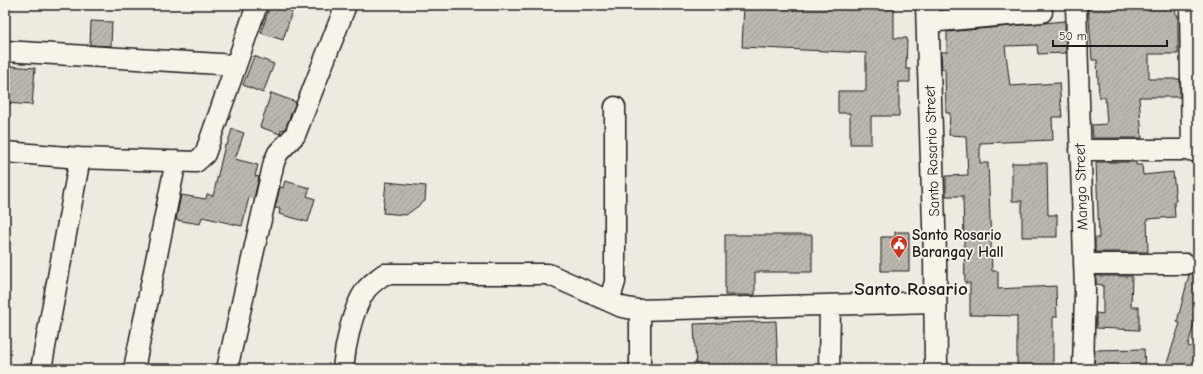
<svg xmlns="http://www.w3.org/2000/svg" width="1203" height="374" font-family="'Comic Neue',sans-serif">
<style>
.building{fill:url(#building-hatch);stroke:#1c1c1c}
.lines{fill:none;stroke-linecap:round;stroke-linejoin:round}
.minor-casing{stroke:#1c1c1c;stroke-width:23}
.major-casing{stroke:#1c1c1c;stroke-width:25}
.minor{stroke:#f7f3e8;stroke-width:20}
.major{stroke:#f7f3e8;stroke-width:22}
.labels{text-anchor:middle;dominant-baseline:central;stroke-width:3.5;stroke-linejoin:round;paint-order:stroke}
.street-label{font-size:15px;fill:#1c1c1c;stroke:#f7f3e8}
.poi-label{font-size:15px;font-weight:bold;fill:#1c1c1c;stroke:#f7f3e8;text-anchor:start}
.district-label{font-size:19px;font-weight:bold;fill:#1c1c1c;stroke:#f7f3e8}
</style>
<defs>
<pattern id="building-hatch" width="6" height="6" patternUnits="userSpaceOnUse"><rect width="6" height="6" fill="#bab7af"/><path d="M-1 1l2-2M0 6l6-6M5 7l2-2" fill="none" stroke="#9f9d96"/></pattern>
</defs>
<rect width="100%" height="100%" fill="#eeeae0"/>
<filter id="ink" filterUnits="userSpaceOnUse"><feTurbulence type="fractalNoise" baseFrequency=".025" numOctaves="2"/><feDisplacementMap in="SourceGraphic" scale="8" xChannelSelector="R" yChannelSelector="G"/><feConvolveMatrix kernelMatrix="1 2 1 2 8 2 1 2 1" color-interpolation-filters="sRGB"/></filter>
<g filter="url(#ink)">
<!-- building -->
<path class="building" d="M270,5H294L283,40L261,33Z
M744,5H894V38H907L906,69H910V82H899V116H871V144H850V113H838V91H866V53L742,47Z
M1088,5H1175L1176,15H1178V54H1149V79H1180V97H1139L1142,138H1093L1092,125L1107,124L1105,97H1099L1097,60H1092Z
M91,21L112,22L111,46L90,45Z
M1065,21L1066,53L1038,54L1037,45L1005,46L1010,86L1059,83L1062,117H1052L1053,140L980,143V163H988L992,271H998V289L1056,286L1057,317H1053V369H1032V366H1017V316L970,315V283H965L963,196H946V176L968,175L966,136L949,135L950,113H946L945,69H942L941,52H947V32Z
M254,56L274,64L263,93L243,85Z
M10,66L35,68L32,105L6,103Z
M271,93L296,102L285,129L281,130L280,134L260,127Z
M232,129L244,133L235,159L258,165L255,176L259,177L254,198L249,197L242,226L202,217L200,224L176,220L181,195L206,199L207,194L213,196L225,145H227Z
M1096,162H1136V165H1142L1143,175L1173,172L1176,201L1174,202L1175,217L1147,219L1148,252H1095V238H1099Z
M1012,163H1047L1048,215H1057V237H1022V201H1012Z
M285,181L310,188L307,196L315,199L308,222L279,214L280,209L275,208L280,187L283,188Z
M386,182L426,186L425,201L406,215L383,213Z
M895,232H909V271H881V237H895Z
M725,235H812V272H755V295H725Z
M1194,256L1198,257V324L1194,323L1188,346L1198,349V369H1165L1180,323L1177,322L1189,275L1196,270L1197,264Z
M1096,276H1132L1131,307H1139V330L1096,328V313L1103,314V285L1096,284Z
M776,321L778,369H696L694,324Z
M1144,349L1145,369H1094L1095,350Z"/>
<g class="lines">
<defs>
<path id="minor" d="M1076,5L1085,291L1083,369
M1190,5L1192,150
M928,22L1042,12
M5,51L236,65
M1080,150H1192L1198,153
M5,152L80,158L196,162L205,154L257,5
M1084,264H1186
M609,301L615,282V107
M41,369L80,158
M134,369L176,161
M227,369L274,162L278,153L295,135L346,5
M343,369C345,346 352,310 365,291C370,284 378,279 384,274H548L622,307L638,310L935,302
M640,369V310
M829,369L830,306"/>
<path id="major" d="M927,5L935,256L936,369"/>
</defs>
<!-- minor casing -->
<use href="#minor" class="minor-casing"/>
<!-- major casing -->
<use href="#major" class="major-casing"/>
<!-- minor -->
<use href="#minor" class="minor"/>
<!-- major -->
<use href="#major" class="major"/>
</g>
</g>
<!-- icons -->
<defs>
<symbol id="civic-pin" viewBox="-11 -11 22 30"><path d="M0 17L-7.5 6A9.5 9.5 0 1 1 7.5 6Z" fill="#c8321e" stroke="#f7f3e8"/><path d="M-.6-6.5H3V-4.5H.6V-3L4-1V1h2V6H-6V1h2V-1L-.6-3ZM-1.2 2.5V6h2.4V2.5Z" fill="#fff"/></symbol>
</defs>
<g fill-rule="evenodd">
<use href="#civic-pin" x="889" y="234" width="20" height="27"/>
</g>
<g class="labels">
<!-- street labels -->
<g class="street-label">
<text transform="translate(932 151) rotate(-92)">Santo Rosario Street</text>
<text transform="translate(1081 187) rotate(-92)">Mango Street</text>
</g>
<!-- poi labels -->
<g class="poi-label">
<text x="912" y="235">Santo Rosario<tspan x="912" dy="17">Barangay Hall</tspan></text>
</g>
<!-- district labels -->
<g class="district-label">
<text x="911" y="289">Santo Rosario</text>
</g>
</g>
<!-- margin -->
<rect width="1203" height="374" fill="none" stroke="#f7f3e8" stroke-width="20"/>
<rect x="10" y="10" width="1183" height="354" fill="none" stroke="#1c1c1c" stroke-width="1.5" filter="url(#ink)"/>
<!-- scale -->
<path d="M1053 40v6h114v-6" fill="none" stroke="#1c1c1c" stroke-width="2"/>
<text x="1059" y="40" font-size="12" fill="#1c1c1c" stroke="#f7f3e8" stroke-width="3" paint-order="stroke">50 m</text>
</svg>
